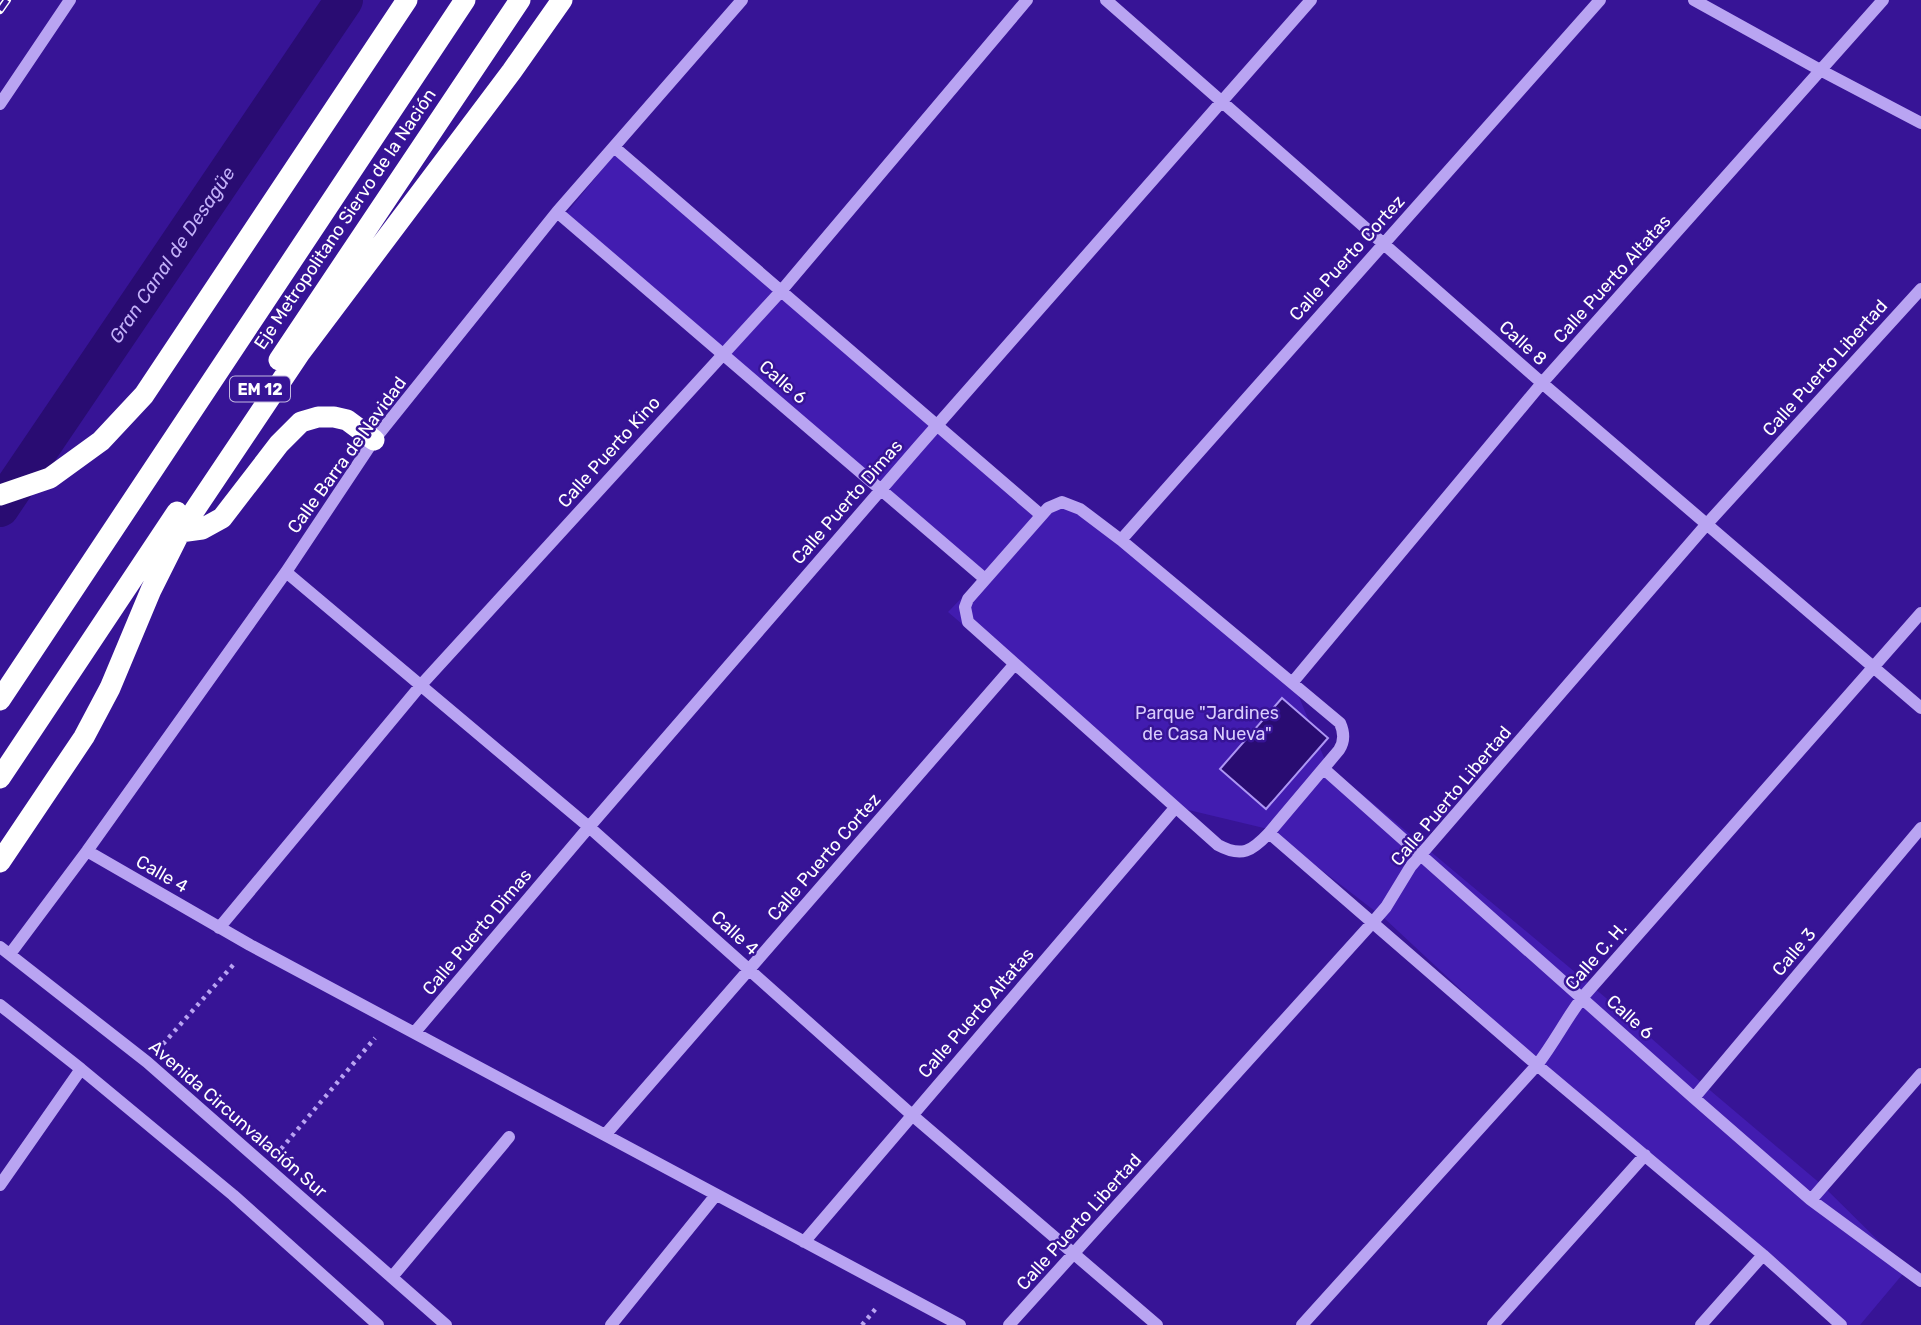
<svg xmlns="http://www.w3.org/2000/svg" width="1921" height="1325" font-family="Rubik,sans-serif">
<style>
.green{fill:#421cb0}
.water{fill:#290c72;stroke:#ae97f5;stroke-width:2}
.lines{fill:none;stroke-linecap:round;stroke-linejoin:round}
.canal{stroke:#290c72;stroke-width:38}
.path{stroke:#b9a4f2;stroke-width:4.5;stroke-dasharray:3.5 5;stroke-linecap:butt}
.minor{stroke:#b9a4f2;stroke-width:12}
.highway{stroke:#fff;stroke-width:21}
.rail-casing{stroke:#fff;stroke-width:8}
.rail{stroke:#371496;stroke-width:5;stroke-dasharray:16;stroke-linecap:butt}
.labels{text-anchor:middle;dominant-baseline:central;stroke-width:5;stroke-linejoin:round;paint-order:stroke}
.shield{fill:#371496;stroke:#c3b8e0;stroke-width:2}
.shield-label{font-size:16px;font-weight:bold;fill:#fff}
.street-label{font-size:18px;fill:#fff;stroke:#371496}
.park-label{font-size:18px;fill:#d9ccfd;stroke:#371496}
.water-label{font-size:19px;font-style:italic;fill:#c3b1f9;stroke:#371496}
</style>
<rect width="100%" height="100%" fill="#371496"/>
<!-- green -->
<path class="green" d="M618,150L1042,517L1061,496L1295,687L1327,765L1606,998L1705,1086L1822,1185L1907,1269L1860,1325H1843L1546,1069L1384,918L1268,829L1176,807L948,612L981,578L565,215Z"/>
<!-- water -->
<path class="water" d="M1282,698L1328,738L1266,809L1220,769Z"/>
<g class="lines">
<!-- canal -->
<path class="canal" id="s1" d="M0,508L344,0"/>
<!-- path -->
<path class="path" d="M163,1044L234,964
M281,1149L375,1038
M862,1325L878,1306"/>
<!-- minor -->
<path class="minor" d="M1106,0L1542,383L1921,708
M1694,0L1822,71L1921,123
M0,104L70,0
M614,147L1041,515
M557,212L985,579
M1062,502L1080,509L1121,540L1340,723C1344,732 1345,741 1339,750L1269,833C1252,851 1242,858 1218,845L968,622L965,607L968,599L1048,508Z
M1121,540L1600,0
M286,572L589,827L912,1115L1157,1325
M1292,683L1542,383L1883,0
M1324,769L1694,1098L1811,1200L1921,1281
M1269,833L1537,1065L1763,1255L1841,1325
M87,851L250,945L960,1325
M219,928L421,685L782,290L1027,0
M0,947L147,1062L446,1325
M10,954L87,851L286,572L374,440L557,212L742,0
M0,1005L81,1069L233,1195L378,1325
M415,1032L589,827L918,447L1311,0
M1694,1098L1921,828
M605,1135L1014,665
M0,1185L81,1069
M1811,1200L1921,1074
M804,1242L1175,808
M392,1277L509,1137
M611,1325L716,1195
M1009,1325L1373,922L1386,907L1411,866L1706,525L1921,289
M1302,1325L1537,1065C1554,1043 1566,1019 1582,998L1921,613
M1493,1325L1645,1155
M1701,1325L1763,1255"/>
<!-- highway -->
<path class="highway" d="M279,360L520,0
M0,495L50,478L101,441L144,395L407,0
M180,532L202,529L222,518L279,444L301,422L318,417H334L347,420L374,440
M0,700L465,0
M0,778L177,512
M0,862L84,737L110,688L151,590L180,532L300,353L512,71L562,0"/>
<defs>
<path id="rail" d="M0,10L7,0"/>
</defs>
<!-- rail casing -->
<use href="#rail" class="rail-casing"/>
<!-- rail -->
<use href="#rail" class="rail"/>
</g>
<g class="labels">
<!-- shield labels -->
<rect class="shield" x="230" y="376.5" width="60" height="25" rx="5"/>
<g class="shield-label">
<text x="260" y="389">EM 12</text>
</g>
<!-- street labels -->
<g class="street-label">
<text transform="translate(345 219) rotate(-56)">Eje Metropolitano Siervo de la Nación</text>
<text transform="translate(1347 258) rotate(-48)">Calle Puerto Cortez</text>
<text transform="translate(1612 279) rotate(-48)">Calle Puerto Altatas</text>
<text transform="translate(1523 343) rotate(42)">Calle 8</text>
<text transform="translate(1825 368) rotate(-48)">Calle Puerto Libertad</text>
<text transform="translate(783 382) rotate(41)">Calle 6</text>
<text transform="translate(609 452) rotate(-48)">Calle Puerto Kino</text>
<text transform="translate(347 455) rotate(-54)">Calle Barra de Navidad</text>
<text transform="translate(847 502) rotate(-49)">Calle Puerto Dimas</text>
<text transform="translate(1451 796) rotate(-50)">Calle Puerto Libertad</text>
<text transform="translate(824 857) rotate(-49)">Calle Puerto Cortez</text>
<text transform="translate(162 874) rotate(30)">Calle 4</text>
<text transform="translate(477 932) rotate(-50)">Calle Puerto Dimas</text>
<text transform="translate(735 933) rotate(42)">Calle 4</text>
<text transform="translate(1794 952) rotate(-50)">Calle 3</text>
<text transform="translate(1596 956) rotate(-49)">Calle C. H.</text>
<text transform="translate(976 1013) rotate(-49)">Calle Puerto Altatas</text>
<text transform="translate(1630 1017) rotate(42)">Calle 6</text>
<text transform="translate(238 1119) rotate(41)">Avenida Circunvalación Sur</text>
<text transform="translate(1079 1222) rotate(-48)">Calle Puerto Libertad</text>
</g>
<!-- park labels -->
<g class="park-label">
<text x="1207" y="713">Parque "Jardines<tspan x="1207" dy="21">de Casa Nueva"</tspan></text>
</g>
<!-- water labels -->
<g class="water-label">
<text stroke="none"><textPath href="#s1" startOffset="306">Gran Canal de Desagüe</textPath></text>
</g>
</g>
</svg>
